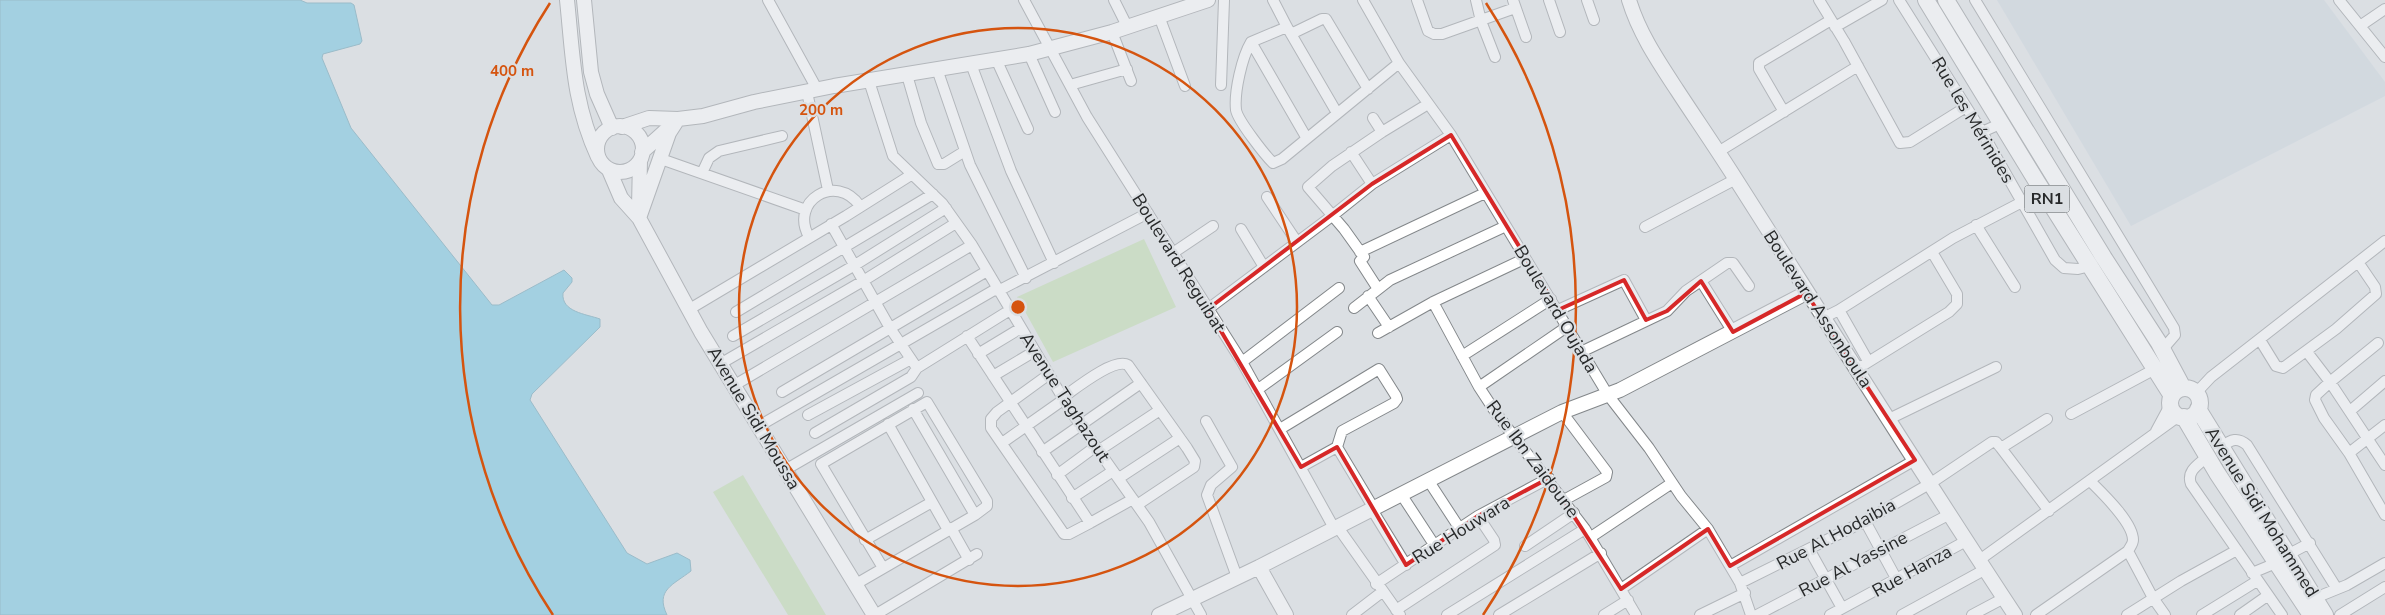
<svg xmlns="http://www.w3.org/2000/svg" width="2385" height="615" font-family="'Nunito Sans',sans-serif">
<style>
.built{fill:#c8d3da}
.green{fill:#b9d9a2}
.water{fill:#5fbfde;stroke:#4e92a8}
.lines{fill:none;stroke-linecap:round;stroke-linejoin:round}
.street-casing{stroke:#83878a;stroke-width:12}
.secondary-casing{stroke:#83878a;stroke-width:16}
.primary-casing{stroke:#83878a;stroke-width:18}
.street{stroke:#fff;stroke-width:10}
.secondary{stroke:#fff;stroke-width:14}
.primary{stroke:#fff;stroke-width:16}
.marked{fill:none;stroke:#d62828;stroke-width:4;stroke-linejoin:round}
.ring{fill:none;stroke:#d5540f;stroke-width:2.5}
.labels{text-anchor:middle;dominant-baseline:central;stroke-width:4.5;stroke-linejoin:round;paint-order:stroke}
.shield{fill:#dbdfe3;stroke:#5d6062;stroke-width:1}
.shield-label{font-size:16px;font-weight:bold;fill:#27292a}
.street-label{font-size:18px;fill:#27292a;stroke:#dbdfe3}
.centre{fill:#d5540f;stroke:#dbdfe3;stroke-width:2.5}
.ring-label{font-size:15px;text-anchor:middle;font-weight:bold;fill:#d5540f;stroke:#dbdfe3;stroke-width:4.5;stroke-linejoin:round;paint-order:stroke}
</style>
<rect width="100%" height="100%" fill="#dbdfe3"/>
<!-- built -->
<path class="built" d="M1997,0H2324L2385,82V96L2131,226Z"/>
<!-- green -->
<path class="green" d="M1144,239L1176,307L1053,362L1017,297Z
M743,475L826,615H788L713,492Z"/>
<!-- water -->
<path class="water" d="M0,0H300L307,3H351L354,5L362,41L360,44L323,54L322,58L351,128L492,305H499L564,270L572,278V282L563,293C561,312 586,314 600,319V327L532,394L530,400L627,553L647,564L677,553L690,560L691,571C673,585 655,590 667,615H0Z"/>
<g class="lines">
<defs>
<path id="street" d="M768,0L817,89
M1024,0L1087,117L1242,362L1334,528
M1114,0L1127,26
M1273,0L1287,27L1337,113
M1363,0L1399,63L1451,135L1608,395L1649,448L1681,496L1708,529L1740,583L1751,615
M1417,0L1428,31L1434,34H1442L1515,8
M1476,0L1481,21L1495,57
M1513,0L1526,37
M1549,0L1560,32
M1587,0L1594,20
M1819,0L1844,41L1900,143L1910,142L1966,107
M1899,0L1982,132L2055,260L2064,268L2078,269L2090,266
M1975,0L2174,328L2175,335L2162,350
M2339,0L2385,57
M1159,16L1185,86
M2360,26L2385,9
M1287,27L1251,42C1242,57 1234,92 1236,110C1238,121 1265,155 1273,163L1282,159L1399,63
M1835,27L1882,0
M1112,32L1131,81
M1291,34L1322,19H1326L1368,89
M1251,42L1306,137
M1029,54L1055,112
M996,59L1028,129
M971,64L1011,171L1054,263
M937,69L970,165L1026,278
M907,75L921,123L938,164H944L965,151
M869,81L893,156L942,203L972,245L1070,410L1149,522L1201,615
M1070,85L1127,69
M1221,85L1224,0
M807,92L828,190
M1784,112L1759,69V63L1831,20
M1373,118L1382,132L1428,104
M1982,132L2002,123
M1351,152L1372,184
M1718,152L1858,66
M661,159L806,210
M702,173L709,158L719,151L782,136
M1267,197L1297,242
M831,224L890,328L917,368
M1976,225L2015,287
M1645,227L1736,179
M1241,229L1264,267
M809,237C789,201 836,172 860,206
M1360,252L1485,193
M1173,253L1213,226
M1701,281L1733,332
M1378,289L1360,261L1364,257L1344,229L1308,187L1332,166L1382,132
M998,291L1148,213
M1368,296L1389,327
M1433,302L1479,387L1496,413L1585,529L1636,615
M1354,308L1390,280L1506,226
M1208,309L1332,216L1372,184L1451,135
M688,310L846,216L911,175
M1558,310L1624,280L1646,320
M1839,310L1868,361
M736,312L933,194
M1823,318L1839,310L1953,238L2022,202
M1378,333L1433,302L1524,259
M733,336L855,265L946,208
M967,336L1090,523L1133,499
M2260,340L2276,366L2283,368L2336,329L2376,294L2375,287L2358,262
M2378,343L2330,382L2316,395L2315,400L2324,418L2349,453L2385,515
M1583,351L1667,311L1686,291L1727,263H1733L1749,286
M2307,352L2330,382L2385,465
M978,354L1021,328
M1462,356L1551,299
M1242,362L1339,288
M720,364L863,281L956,223
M1857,369L1949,312L1957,304V294L1932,252
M1048,375L997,412L991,419V428L1064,534H1069L1090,523
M993,376L1035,351
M733,386L972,245
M1479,387L1568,326
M1257,390L1337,332
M782,392L987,271
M2196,393L2211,377L2385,241
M1062,398C1075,389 1114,357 1128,365L1187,448L1195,461L1194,467L1137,505
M913,409L975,515
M2350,411L2385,381
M1562,412L1607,472L1606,477L1564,500
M2071,414L2155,369
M808,415L911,359
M1889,419L1996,367
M1206,421L1232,467L1211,485L1207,495L1237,577
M888,424L948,530
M759,426L996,289
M1280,429L1379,369L1396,396L1397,399L1394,403L1342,431L1337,447L1301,467
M2156,431L2170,405
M815,433L911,377L917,368L1010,310
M1002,443L1063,400
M1337,447L1373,507
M2222,447C2231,439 2238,437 2247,445L2337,589
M2001,448L2049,511
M1098,451L1160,410
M1042,452L1141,383
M2349,453L2385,425
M2207,457C2199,464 2186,471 2191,484L2282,615
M785,470L918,393
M1057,475L1095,447
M1119,478L1180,438
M1428,480L1460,529
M1401,494L1435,546
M1072,498L1113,471
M1371,508L1406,565
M1865,521L1897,580
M1337,526L1400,615
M951,528L969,560
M1591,537L1672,483
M865,540L932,502
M1525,546L1574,513
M1809,549L1842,608
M2128,551L2153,598L2165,615
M2289,554L2310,543
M1978,561L2179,416
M1730,566L1915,460
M2252,573L2276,563
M1740,583L1865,521L1931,483L1992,442H1996L2001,448L2047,419
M856,584L975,515L987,506V501L927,402L821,464L883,568
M1376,584L1478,516L1549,478
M1621,589L1708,529
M2315,598L2347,585L2385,563
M1396,610L1495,545L1494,540L1478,516
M875,615L977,554
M1352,615L1382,592
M1447,615L1585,529
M1499,615L1601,553
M1604,615L1628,600
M1700,615L1745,593
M1757,615L1950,514
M1830,615L1966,541
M1902,615L1984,570
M1972,615L2004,598
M2036,615L2128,551C2130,547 2133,544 2133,540C2133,522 2102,493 2090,481
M2127,615L2181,581L2237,550
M2202,615L2257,581
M2240,615L2267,596
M2340,615L2385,587"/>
<path id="secondary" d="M567,0C573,57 573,103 598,157
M584,0L591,72L597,94L612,128
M1629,0C1639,33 1658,61 1677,90C1696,119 1716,148 1735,178C1828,324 1920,471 2015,615
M597 149a23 23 0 1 1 46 0a23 23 0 1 1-46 0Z
M622,127L649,118L678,119L703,116L754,102L834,86L1029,54L1112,32L1208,0
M642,152L672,125
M609,170L621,198L639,218L701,332L874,615
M639,207L640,160
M639,218L669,133L678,119
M1259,567L1286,615
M1159,615L1259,567L1562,412L1620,390L1806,293"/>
<path id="primary" d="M1926,0L2037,182L2172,396
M1946,0L2104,258L2159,343L2183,388
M2170 403a15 15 0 1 1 30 0a15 15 0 1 1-30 0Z
M2198,409L2325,615
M2184,417L2217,473L2311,615"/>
</defs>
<!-- street casing -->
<use href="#street" class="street-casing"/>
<!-- secondary casing -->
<use href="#secondary" class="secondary-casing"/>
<!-- primary casing -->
<use href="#primary" class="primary-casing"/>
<!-- street -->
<use href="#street" class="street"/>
<!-- secondary -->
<use href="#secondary" class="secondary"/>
<!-- primary -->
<use href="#primary" class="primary"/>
</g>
<!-- marked area -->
<path d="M0 0H2385V615H0ZM1451,135L1558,310L1624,280L1646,320L1667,311L1701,281L1733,332L1806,293L1915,460L1730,566L1708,529L1621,589L1549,478L1478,516L1406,565L1337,447L1301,467L1208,309L1372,184Z" fill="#dbdfe3" fill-opacity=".55" fill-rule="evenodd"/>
<path class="marked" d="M1451,135L1558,310L1624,280L1646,320L1667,311L1701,281L1733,332L1806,293L1915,460L1730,566L1708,529L1621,589L1549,478L1478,516L1406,565L1337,447L1301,467L1208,309L1372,184Z"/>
<!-- distance rings -->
<g class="ring">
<circle cx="1018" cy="307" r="279"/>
<path d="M553 615A558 558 0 0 1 550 3M1486 3A558 558 0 0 1 1483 615"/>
</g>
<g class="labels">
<!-- shield labels -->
<rect class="shield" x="2024.5" y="185.5" width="45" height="27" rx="4"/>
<g class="shield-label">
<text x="2047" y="199">RN1</text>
</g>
<!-- street labels -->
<g class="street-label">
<text transform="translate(1973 120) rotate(59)">Rue les Mérinides</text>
<text transform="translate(1179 263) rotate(58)">Boulevard Reguibat</text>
<text transform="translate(1556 309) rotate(59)">Boulevard Oujada</text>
<text transform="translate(1818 309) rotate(57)">Boulevard Assonboula</text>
<text transform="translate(1065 397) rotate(57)">Avenue Taghazout</text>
<text transform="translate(754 418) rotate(59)">Avenue Sidi Moussa</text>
<text transform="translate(1533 459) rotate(53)">Rue Ibn Zaidoune</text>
<text transform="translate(2262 512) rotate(58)">Avenue Sidi Mohammed</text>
<text transform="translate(1461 530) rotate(-32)">Rue Houwara</text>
<text transform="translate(1836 534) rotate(-28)">Rue Al Hodaibia</text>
<text transform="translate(1853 564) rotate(-28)">Rue Al Yassine</text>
<text transform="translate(1912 571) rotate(-29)">Rue Hanza</text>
</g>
</g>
<circle cx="1018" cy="307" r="8" class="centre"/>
<g class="ring-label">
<text x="512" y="76">400 m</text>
<text x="821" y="115">200 m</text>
</g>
</svg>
